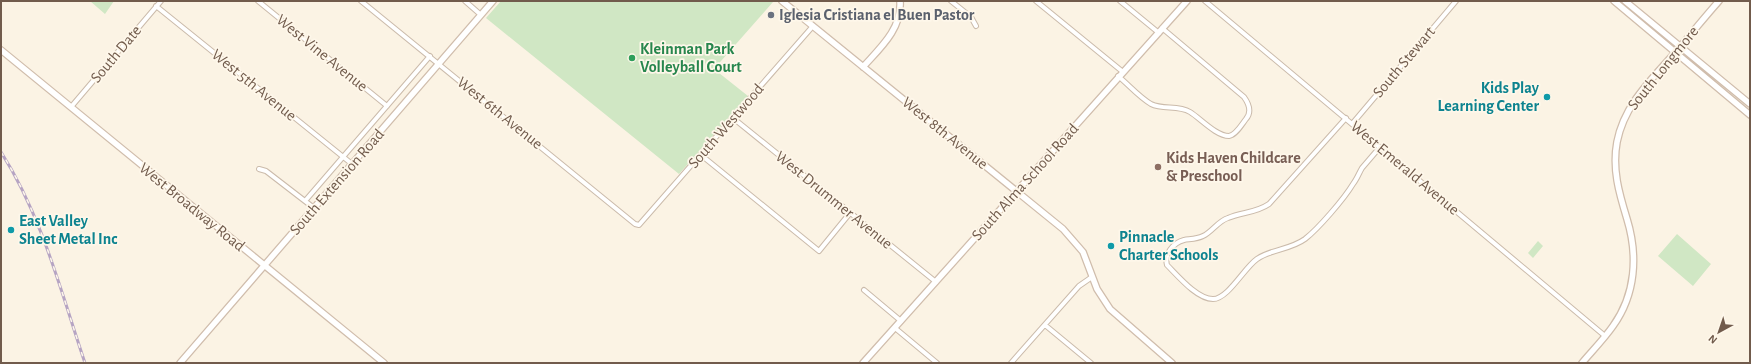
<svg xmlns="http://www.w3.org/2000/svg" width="1751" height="364" font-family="'Alegreya Sans',sans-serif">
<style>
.green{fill:#d0e7c4}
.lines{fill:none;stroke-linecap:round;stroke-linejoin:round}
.street-casing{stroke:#cbbbab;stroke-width:6}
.secondary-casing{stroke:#d0bdac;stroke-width:8}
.street{stroke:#fff;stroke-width:4}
.secondary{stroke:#fff;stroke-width:5.5}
.rail-casing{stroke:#b6a4c3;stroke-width:3}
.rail{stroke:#fef7ea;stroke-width:1.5;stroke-dasharray:4.5;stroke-linecap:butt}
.worship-dot{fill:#6b7280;stroke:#fef7ea;stroke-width:1.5}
.leisure-dot{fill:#2e9e5b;stroke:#fef7ea;stroke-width:1.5}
.culture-dot{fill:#0f9aa8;stroke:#fef7ea;stroke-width:1.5}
.education-dot{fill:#8d6e63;stroke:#fef7ea;stroke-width:1.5}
.labels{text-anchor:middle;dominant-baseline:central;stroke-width:3.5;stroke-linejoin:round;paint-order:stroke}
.worship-label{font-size:16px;font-weight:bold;fill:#5b616d;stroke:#fef7ea;text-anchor:start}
.leisure-label{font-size:16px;font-weight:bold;fill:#27864d;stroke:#fef7ea;text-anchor:start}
.street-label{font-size:16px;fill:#715b4c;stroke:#fef7ea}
.culture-label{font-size:16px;font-weight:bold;fill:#0d838f;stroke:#fef7ea;text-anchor:start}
.education-label{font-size:16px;font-weight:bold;fill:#785e54;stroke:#fef7ea;text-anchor:start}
</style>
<rect width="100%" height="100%" fill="#fbf3e4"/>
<!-- green -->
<path class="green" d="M90,1H114L105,14Z
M501,1H772L773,2L714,69L748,96L679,174L486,18Z
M1677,234L1711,264L1693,286L1658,256Z
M1538,241L1543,246L1533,258L1528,253Z"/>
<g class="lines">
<defs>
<path id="street" d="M258,1L387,106
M361,1L635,224L639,225L813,26
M465,1L481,15
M951,1L971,17L976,26
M1036,1L1123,72
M1120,1L1159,33
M1205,1L1605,336
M156,6L352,164
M1118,76C1129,85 1139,97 1151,104C1163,110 1178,105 1190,112C1200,118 1216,136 1229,136C1236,135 1242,124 1246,119C1252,112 1249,104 1244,97L1162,28
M71,107L161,1
M733,118L936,282
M1346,118L1269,204C1256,213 1242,212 1228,218C1218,221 1212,232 1203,236C1197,239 1190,239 1184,240C1173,243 1164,254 1167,265C1178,276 1197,299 1213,299C1228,299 1244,268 1257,259C1271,249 1290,250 1305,239C1318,229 1344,199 1353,184C1357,179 1359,173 1362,168C1368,161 1374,154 1380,147
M1352,124L1456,1
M701,155L819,251L850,213
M259,169L266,171L314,208
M305,201L430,56
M864,290L901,321
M1045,325L1091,363
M895,328L937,363
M1011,363L1079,286L1092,277"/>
<path id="secondary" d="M782,1L1063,229L1083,252L1097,289L1110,309L1172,363
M1614,1L1750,115
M1625,1L1750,104
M1,50L384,363
M863,67C880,48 902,29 900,1
M180,363L493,1
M863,363L1187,1
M1582,363C1592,351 1604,339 1613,326C1636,294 1638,255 1627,219C1619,193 1612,169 1617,142C1624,106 1649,82 1672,56C1688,38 1703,19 1719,1"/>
</defs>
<!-- street casing -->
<use href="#street" class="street-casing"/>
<!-- secondary casing -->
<use href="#secondary" class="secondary-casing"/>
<!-- street -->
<use href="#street" class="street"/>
<!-- secondary -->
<use href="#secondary" class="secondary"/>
<defs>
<path id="rail" d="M1,152C42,216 61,292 85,363"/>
</defs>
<!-- rail casing -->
<use href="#rail" class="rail-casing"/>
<!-- rail -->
<use href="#rail" class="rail"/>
</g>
<!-- markers -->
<circle class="worship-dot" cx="771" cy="15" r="4"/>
<circle class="leisure-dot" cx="632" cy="58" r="4"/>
<g class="culture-dot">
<circle cx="1547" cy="97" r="4"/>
<circle cx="11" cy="230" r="4"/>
<circle cx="1111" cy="246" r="4"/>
</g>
<circle class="education-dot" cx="1158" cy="167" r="4"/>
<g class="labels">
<!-- worship labels -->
<g class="worship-label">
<text x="779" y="15">Iglesia Cristiana el Buen Pastor</text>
</g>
<!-- leisure labels -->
<g class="leisure-label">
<text x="640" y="49">Kleinman Park<tspan x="640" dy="18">Volleyball Court</tspan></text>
</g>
<!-- street labels -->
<g class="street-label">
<text transform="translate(322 53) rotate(39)">West Vine Avenue</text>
<text transform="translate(116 54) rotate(-50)">South Date</text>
<text transform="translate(1404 62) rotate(-50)">South Stewart</text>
<text transform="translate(1663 68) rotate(-51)">South Longmore</text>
<text transform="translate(254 85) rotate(39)">West 5th Avenue</text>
<text transform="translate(500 113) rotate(39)">West 6th Avenue</text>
<text transform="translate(726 126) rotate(-49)">South Westwood</text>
<text transform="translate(945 133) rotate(39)">West 8th Avenue</text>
<text transform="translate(1405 168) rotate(40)">West Emerald Avenue</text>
<text transform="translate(337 182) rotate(-49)">South Extension Road</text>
<text transform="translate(1025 182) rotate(-48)">South Alma School Road</text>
<text transform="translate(834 200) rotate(39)">West Drummer Avenue</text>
<text transform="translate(192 207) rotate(39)">West Broadway Road</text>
</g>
<!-- culture labels -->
<g class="culture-label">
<text x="1539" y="88" text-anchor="end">Kids Play<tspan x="1539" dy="18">Learning Center</tspan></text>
<text x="19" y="221">East Valley<tspan x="19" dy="18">Sheet Metal Inc</tspan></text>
<text x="1119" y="237">Pinnacle<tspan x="1119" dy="18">Charter Schools</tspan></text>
</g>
<!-- education labels -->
<g class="education-label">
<text x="1166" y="158">Kids Haven Childcare<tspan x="1166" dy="18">&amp; Preschool</tspan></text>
</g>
</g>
<!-- border -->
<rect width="1751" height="364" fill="none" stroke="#715b4c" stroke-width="4"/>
<!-- north arrow -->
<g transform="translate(1719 332) rotate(220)" stroke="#fef7ea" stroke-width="3" paint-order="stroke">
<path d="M0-3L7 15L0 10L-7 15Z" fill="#715b4c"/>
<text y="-6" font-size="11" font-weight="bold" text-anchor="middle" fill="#715b4c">N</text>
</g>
</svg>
